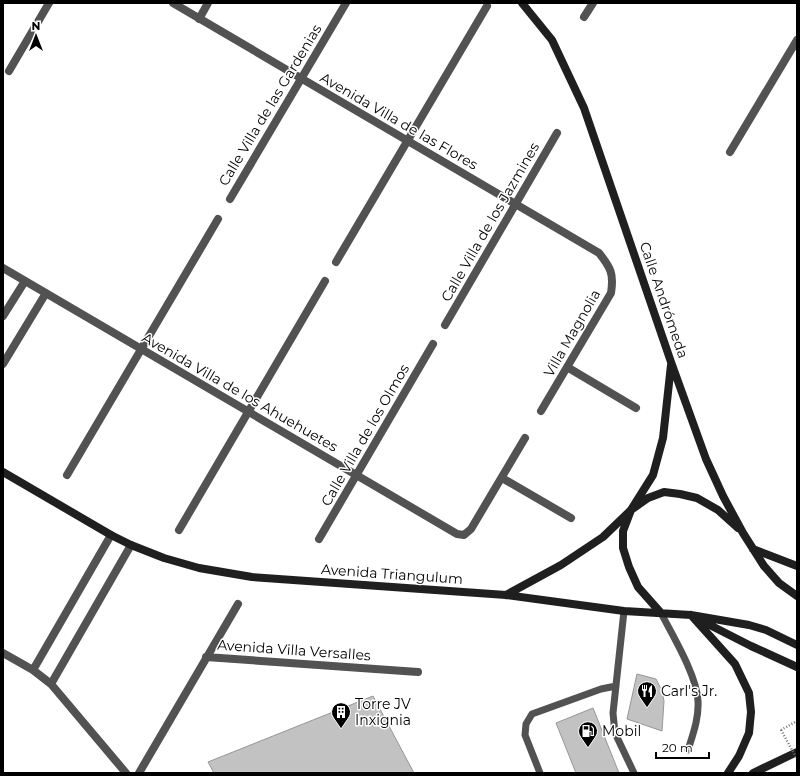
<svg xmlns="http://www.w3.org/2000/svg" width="800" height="776" font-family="Montserrat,sans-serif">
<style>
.building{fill:#c2c2c2;stroke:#969696}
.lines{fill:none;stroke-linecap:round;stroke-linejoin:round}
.path{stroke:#747474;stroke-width:2.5;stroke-dasharray:1 2;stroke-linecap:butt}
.lane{stroke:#525252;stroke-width:7}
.street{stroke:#525252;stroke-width:8}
.secondary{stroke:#1f1f1f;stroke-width:8}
.path-bridge{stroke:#747474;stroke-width:2.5;stroke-dasharray:1 2;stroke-linecap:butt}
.labels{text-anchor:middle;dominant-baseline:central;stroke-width:3;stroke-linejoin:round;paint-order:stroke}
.street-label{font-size:14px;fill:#000;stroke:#fff}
.poi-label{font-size:14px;fill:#000;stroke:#fff;text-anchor:start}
</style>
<rect width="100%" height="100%" fill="#fff"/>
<!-- building -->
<path class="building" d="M637,674L656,679L662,691L664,701L662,731L627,719Z
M373,696L414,773H214L208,762Z
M593,708L619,773H576L556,723Z"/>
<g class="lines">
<!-- path -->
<path class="path" d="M781,730L797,721"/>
<!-- lane -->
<path class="lane" d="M624,611L613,713L615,733L634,773
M661,613C673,636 697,676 698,701C699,718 693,734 688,750
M540,773L525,735L526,724L532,714L601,689L616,686"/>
<!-- street -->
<path class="street" d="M173,3L599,253C611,268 614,274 611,293L541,411
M584,17L593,3
M199,19L208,3
M9,71L49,3
M730,152L797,40
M230,199L346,3
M336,262L487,6
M3,268L457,534L464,535L471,529L525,438
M3,316L25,281
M445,325L557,133
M3,364L46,293
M567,367L636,408
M67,475L218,219
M502,478L571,518
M179,530L325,281
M319,539L433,344
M3,653L33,670L51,684L126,773
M206,657L418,672
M33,670L111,535
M51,684L131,545
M139,773L238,604"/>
<!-- secondary -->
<path class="secondary" d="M522,3L552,40L584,108L671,362L706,459L723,496L743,533L764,566L779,583L797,596
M3,472L111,535L131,545L164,558L199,568L252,577L506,595L624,611L691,615L749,625L766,630L797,645
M753,549L797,566
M506,595L561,565L603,537L631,510L653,475L663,438L671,365
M661,613L638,587L629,567L623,548V531L631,510L648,498L664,492L680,494L697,498L718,510L738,528
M691,615L735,664L749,693L751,712L749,733L739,756L728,773
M698,619L751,646L797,667
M753,773L797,752"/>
<!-- path-bridge -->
<path class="path-bridge" d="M781,730L797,759"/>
</g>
<!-- icons -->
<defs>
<symbol id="restaurant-pin" viewBox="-11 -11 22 30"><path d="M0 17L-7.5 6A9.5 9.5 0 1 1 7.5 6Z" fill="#000" stroke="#fff"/><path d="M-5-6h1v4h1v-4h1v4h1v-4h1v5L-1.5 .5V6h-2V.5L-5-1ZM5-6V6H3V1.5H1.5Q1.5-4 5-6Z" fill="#fff"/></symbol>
<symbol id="building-pin" viewBox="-11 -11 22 30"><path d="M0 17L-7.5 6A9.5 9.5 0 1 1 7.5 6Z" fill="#000" stroke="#fff"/><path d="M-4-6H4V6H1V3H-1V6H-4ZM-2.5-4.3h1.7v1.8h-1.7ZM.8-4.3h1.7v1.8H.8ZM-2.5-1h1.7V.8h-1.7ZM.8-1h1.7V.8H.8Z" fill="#fff"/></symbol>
<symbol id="fuel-pin" viewBox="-11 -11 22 30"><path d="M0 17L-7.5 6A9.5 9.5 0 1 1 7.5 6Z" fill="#000" stroke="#fff"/><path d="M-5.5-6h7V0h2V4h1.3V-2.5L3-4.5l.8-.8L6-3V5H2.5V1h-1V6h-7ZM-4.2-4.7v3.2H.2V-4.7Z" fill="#fff"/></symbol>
</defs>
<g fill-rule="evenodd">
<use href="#restaurant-pin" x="636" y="680" width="22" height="30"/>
<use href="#building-pin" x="330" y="701" width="22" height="30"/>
<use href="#fuel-pin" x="577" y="720" width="22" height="30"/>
</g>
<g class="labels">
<!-- street labels -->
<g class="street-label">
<text transform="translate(270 105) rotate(-59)">Calle Villa de las Gardenias</text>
<text transform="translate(399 121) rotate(30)">Avenida Villa de las Flores</text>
<text transform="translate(490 222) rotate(-60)">Calle Villa de los Jazmines</text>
<text transform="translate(664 300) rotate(71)">Calle Andrómeda</text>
<text transform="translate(572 333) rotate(-60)">Villa Magnolia</text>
<text transform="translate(240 392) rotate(30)">Avenida Villa de los Ahuehuetes</text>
<text transform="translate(365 435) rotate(-60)">Calle Villa de los Olmos</text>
<text transform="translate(392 574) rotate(4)">Avenida Triangulum</text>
<text transform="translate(294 650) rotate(4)">Avenida Villa Versalles</text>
</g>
<!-- poi labels -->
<g class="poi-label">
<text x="661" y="691">Carl's Jr.</text>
<text x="355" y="704">Torre JV<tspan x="355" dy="16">Inxignia</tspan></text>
<text x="602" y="731">Mobil</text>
</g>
</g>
<!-- border -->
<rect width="800" height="776" fill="none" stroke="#000000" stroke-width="8"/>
<!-- north arrow -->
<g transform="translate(36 36)" stroke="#ffffff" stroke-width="3" paint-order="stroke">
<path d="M0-3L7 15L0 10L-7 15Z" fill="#000000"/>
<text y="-6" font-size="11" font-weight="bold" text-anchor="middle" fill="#000000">N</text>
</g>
<!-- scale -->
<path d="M656 752v6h53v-6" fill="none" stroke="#000000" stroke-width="2"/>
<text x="662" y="752" font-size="12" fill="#000000" stroke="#ffffff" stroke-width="3" paint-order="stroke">20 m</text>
</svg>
